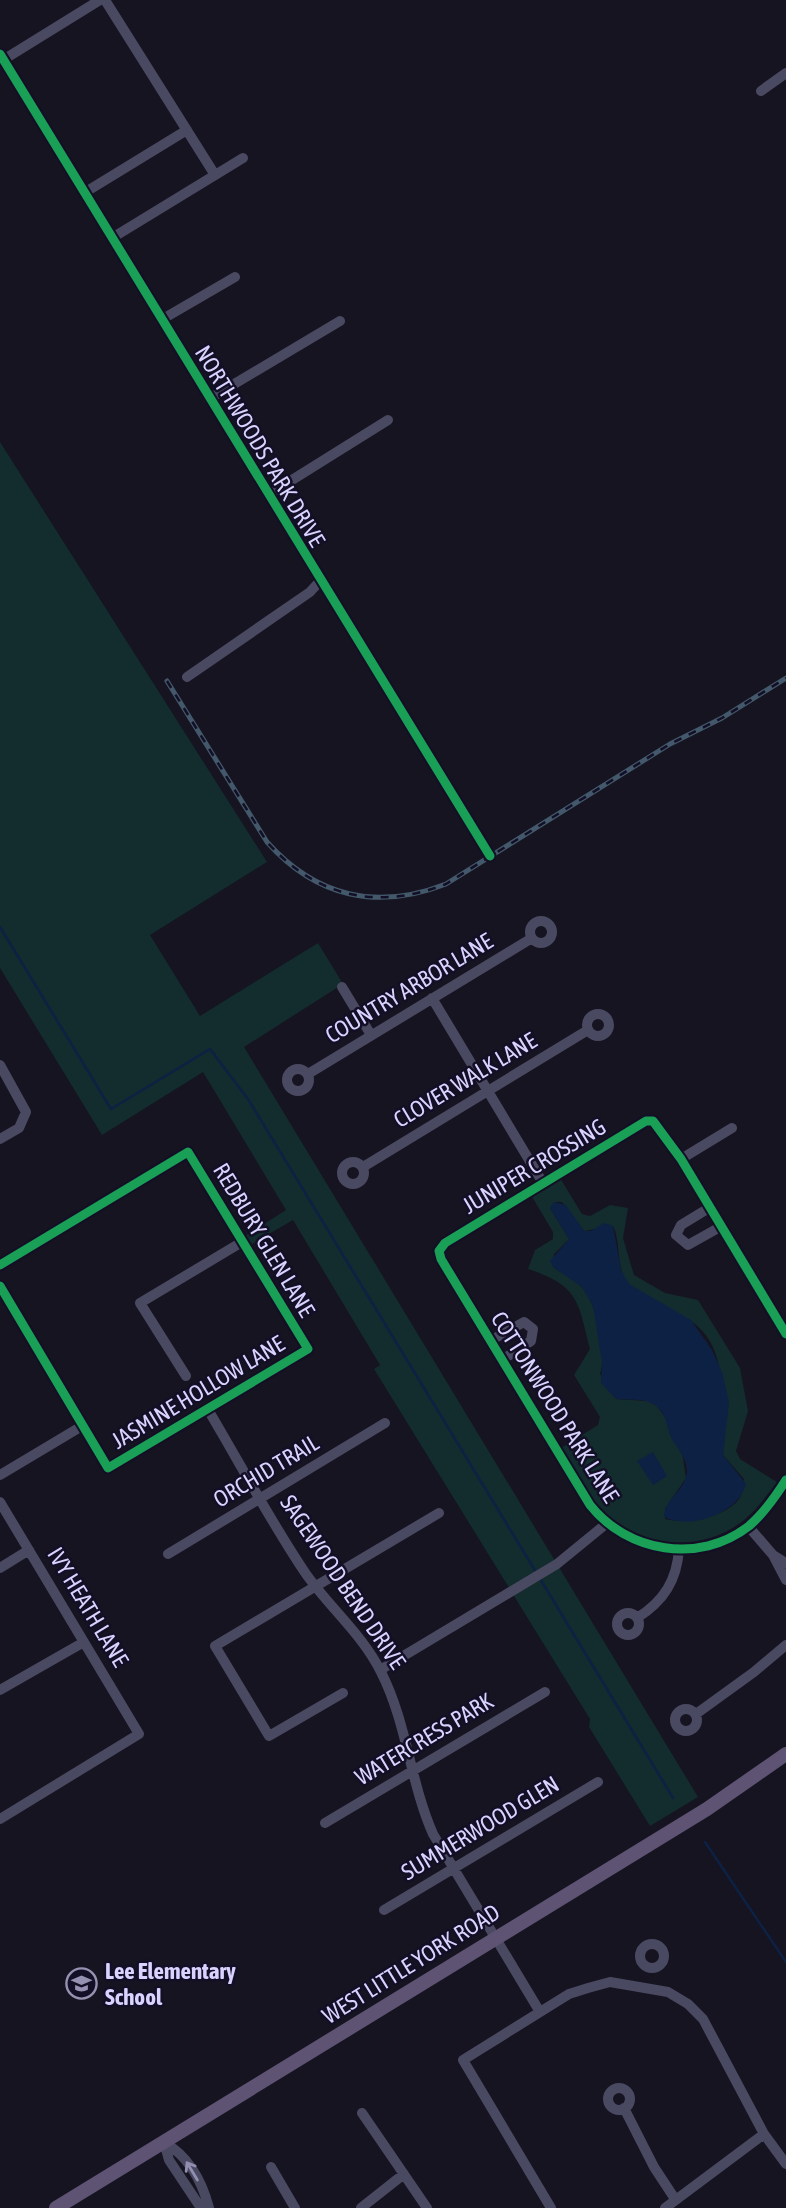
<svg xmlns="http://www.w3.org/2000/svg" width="786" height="2208" font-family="'Asap Condensed',sans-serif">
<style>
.green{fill:#132c2d;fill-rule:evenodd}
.water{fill:#0d2144}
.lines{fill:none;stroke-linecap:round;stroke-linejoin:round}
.stream{stroke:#0d2144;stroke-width:2.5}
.minor{stroke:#4a4962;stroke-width:10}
.major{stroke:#5e5373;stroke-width:14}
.rail-casing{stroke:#43596b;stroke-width:5}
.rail{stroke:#130f26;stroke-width:2.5;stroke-dasharray:8;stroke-linecap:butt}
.cycleway-casing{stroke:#130f26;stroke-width:13}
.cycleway{stroke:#1a9f57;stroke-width:9}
.oneway{stroke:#928eb0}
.labels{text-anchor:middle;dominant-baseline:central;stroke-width:5;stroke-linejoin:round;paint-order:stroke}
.street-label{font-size:23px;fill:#d9d4ff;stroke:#130f26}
.poi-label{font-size:23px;font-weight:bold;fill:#d9d4ff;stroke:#130f26;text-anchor:start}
</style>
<rect width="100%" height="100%" fill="#161421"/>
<!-- green -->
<path class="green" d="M0,442L267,862L150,935L200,1016L318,943L343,984L244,1047L698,1797L650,1826L589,1727L590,1719L374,1369L380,1365L293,1220L252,1244L245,1236L286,1210L203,1072L102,1135L0,968Z
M560,1178L582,1214L590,1216L610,1205L628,1208L623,1238L634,1275L665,1293L698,1300L740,1368L748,1411L736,1451L740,1459L777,1482C767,1495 758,1508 745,1519C702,1555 636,1549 599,1507C583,1490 573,1468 561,1448L598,1425L600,1417L574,1375L590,1349C578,1301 579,1286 528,1269L535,1250L553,1239V1232L531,1195ZM555,1202H562L584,1231L613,1226C621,1242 616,1263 625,1279C634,1295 662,1306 679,1314C738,1342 716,1407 723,1455L744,1479C743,1484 743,1490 741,1495C733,1516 685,1525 665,1519V1509L686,1478L682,1451L672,1439L667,1420L657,1406L648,1401L616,1399L600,1374C607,1354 598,1312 587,1294C580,1282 564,1275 553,1267L554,1254L569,1239L550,1208Z"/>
<!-- water -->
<path class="water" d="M554,1202L566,1205L584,1231H591L604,1223L613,1226L621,1270L629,1284L691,1320L712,1350L722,1372L729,1402L723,1455L746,1484C738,1514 690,1530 664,1517C664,1502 679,1494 685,1480C691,1465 681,1453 673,1441C665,1428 669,1413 653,1404C643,1398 627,1400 616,1399L601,1383L602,1362L593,1306L582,1287L553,1267L550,1261L569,1239L550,1208Z
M653,1452L667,1476L653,1485L637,1461Z"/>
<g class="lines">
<!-- stream -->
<path class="stream" d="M0,927L111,1109L210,1049L248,1099L536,1572
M539,1577L673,1798
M705,1842L786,1962"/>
<!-- minor -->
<path class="minor" d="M105,0L215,175
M0,54L490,856
M3,60L100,0
M761,91L786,73
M84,193L187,130
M112,238L243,158
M161,320L235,277
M209,399L340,321
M268,495L388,420
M187,677L310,592L320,581
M530 932a11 11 0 1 1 22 0a11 11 0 1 1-22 0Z
M342,987L371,1035
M432,998L543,1183
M587 1025a11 11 0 1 1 22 0a11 11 0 1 1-22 0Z
M0,1065L26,1112L19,1128L0,1139
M287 1080a11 11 0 1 1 22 0a11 11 0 1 1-22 0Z
M308,1074L532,938
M681,1159L732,1128
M342 1173a11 11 0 1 1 22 0a11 11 0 1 1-22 0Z
M363,1167L588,1030
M709,1208L681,1225L676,1235L688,1245L720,1227
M0,1265L188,1152L308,1349L108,1468L0,1286
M786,1334L681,1159L653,1121H646L445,1243L439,1251L441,1259L590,1505C627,1552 699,1565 749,1526C763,1514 776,1496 786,1480
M490,1341L524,1322L533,1329L531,1341L502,1360
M186,1376L140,1303L242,1242
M207,1408C240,1463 270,1521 306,1574C330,1608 362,1634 381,1672C407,1723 410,1782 433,1834L540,2012
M0,1475L82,1426
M0,1502L139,1734L0,1819
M748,1526L773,1555L786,1563
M168,1554L385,1423
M773,1555L786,1580
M0,1568L29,1550
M617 1624a11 11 0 1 1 22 0a11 11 0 1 1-22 0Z
M637,1618C664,1601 677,1580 679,1549
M380,1670L557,1564L606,1524
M0,1690L84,1642
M343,1693L269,1736L215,1646L439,1513
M675 1720a11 11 0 1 1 22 0a11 11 0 1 1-22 0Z
M696,1714L754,1672L786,1645
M325,1823L545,1692
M384,1910L598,1782
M640 1956a12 12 0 1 1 24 0a12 12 0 1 1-24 0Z
M608 2099a11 11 0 1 1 22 0a11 11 0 1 1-22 0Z
M624,2108L654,2167L675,2199
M362,2113L427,2208
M164,2142C188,2156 202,2181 209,2208
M164,2142L169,2160L201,2208
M271,2167L295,2208
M361,2208L404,2174
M551,2208L463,2060L569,1994L588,1988L610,1982L668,1992L688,2004L703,2019L764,2134L786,2164
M665,2208L764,2134"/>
<!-- major -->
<path class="major" d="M56,2208L707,1809L786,1754"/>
<defs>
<path id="rail" d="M167,681L267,842C316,897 377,911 446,884L670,744L722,718L786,678"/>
</defs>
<!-- rail casing -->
<use href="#rail" class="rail-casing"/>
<!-- rail -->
<use href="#rail" class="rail"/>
<defs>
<path id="cycleway" d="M0,54L490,856
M0,1265L188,1152L308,1349L108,1468L0,1286
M786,1334L681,1159L653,1121H646L445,1243L439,1251L441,1259L590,1505C627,1552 699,1565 749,1526C763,1514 776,1496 786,1480"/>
</defs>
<!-- cycleway casing -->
<use href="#cycleway" class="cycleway-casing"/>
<!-- cycleway -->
<use href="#cycleway" class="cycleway"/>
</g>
<!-- one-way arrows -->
<defs><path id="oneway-shaft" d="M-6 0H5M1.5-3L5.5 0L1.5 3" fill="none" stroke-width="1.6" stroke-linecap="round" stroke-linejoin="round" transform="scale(1.75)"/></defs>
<use class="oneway" href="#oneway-shaft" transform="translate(192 2171) rotate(-121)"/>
<!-- icons -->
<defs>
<symbol id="school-ring" viewBox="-11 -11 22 22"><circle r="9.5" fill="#130f26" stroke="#9591b1" stroke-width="1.5"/><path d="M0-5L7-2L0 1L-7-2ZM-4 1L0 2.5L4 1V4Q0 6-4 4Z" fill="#9591b1"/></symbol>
</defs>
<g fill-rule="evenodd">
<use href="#school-ring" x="64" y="1966" width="35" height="35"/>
</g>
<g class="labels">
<!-- street labels -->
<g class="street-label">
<text transform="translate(260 446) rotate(59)">NORTHWOODS PARK DRIVE</text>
<text transform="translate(409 988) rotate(-31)">COUNTRY ARBOR LANE</text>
<text transform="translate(465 1080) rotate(-31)">CLOVER WALK LANE</text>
<text transform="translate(534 1166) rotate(-31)">JUNIPER CROSSING</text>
<text transform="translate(264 1240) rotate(59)">REDBURY GLEN LANE</text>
<text transform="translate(198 1392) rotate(-31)">JASMINE HOLLOW LANE</text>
<text transform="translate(555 1407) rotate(58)">COTTONWOOD PARK LANE</text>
<text transform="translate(266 1471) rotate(-31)">ORCHID TRAIL</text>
<text transform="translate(343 1582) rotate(56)">SAGEWOOD BEND DRIVE</text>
<text transform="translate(88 1607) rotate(59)">IVY HEATH LANE</text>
<text transform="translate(424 1739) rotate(-31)">WATERCRESS PARK</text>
<text transform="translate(480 1828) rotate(-31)">SUMMERWOOD GLEN</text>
<text transform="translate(411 1964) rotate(-32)">WEST LITTLE YORK ROAD</text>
</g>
<!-- poi labels -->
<g class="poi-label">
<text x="105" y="1971">Lee Elementary<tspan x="105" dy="26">School</tspan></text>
</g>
</g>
</svg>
